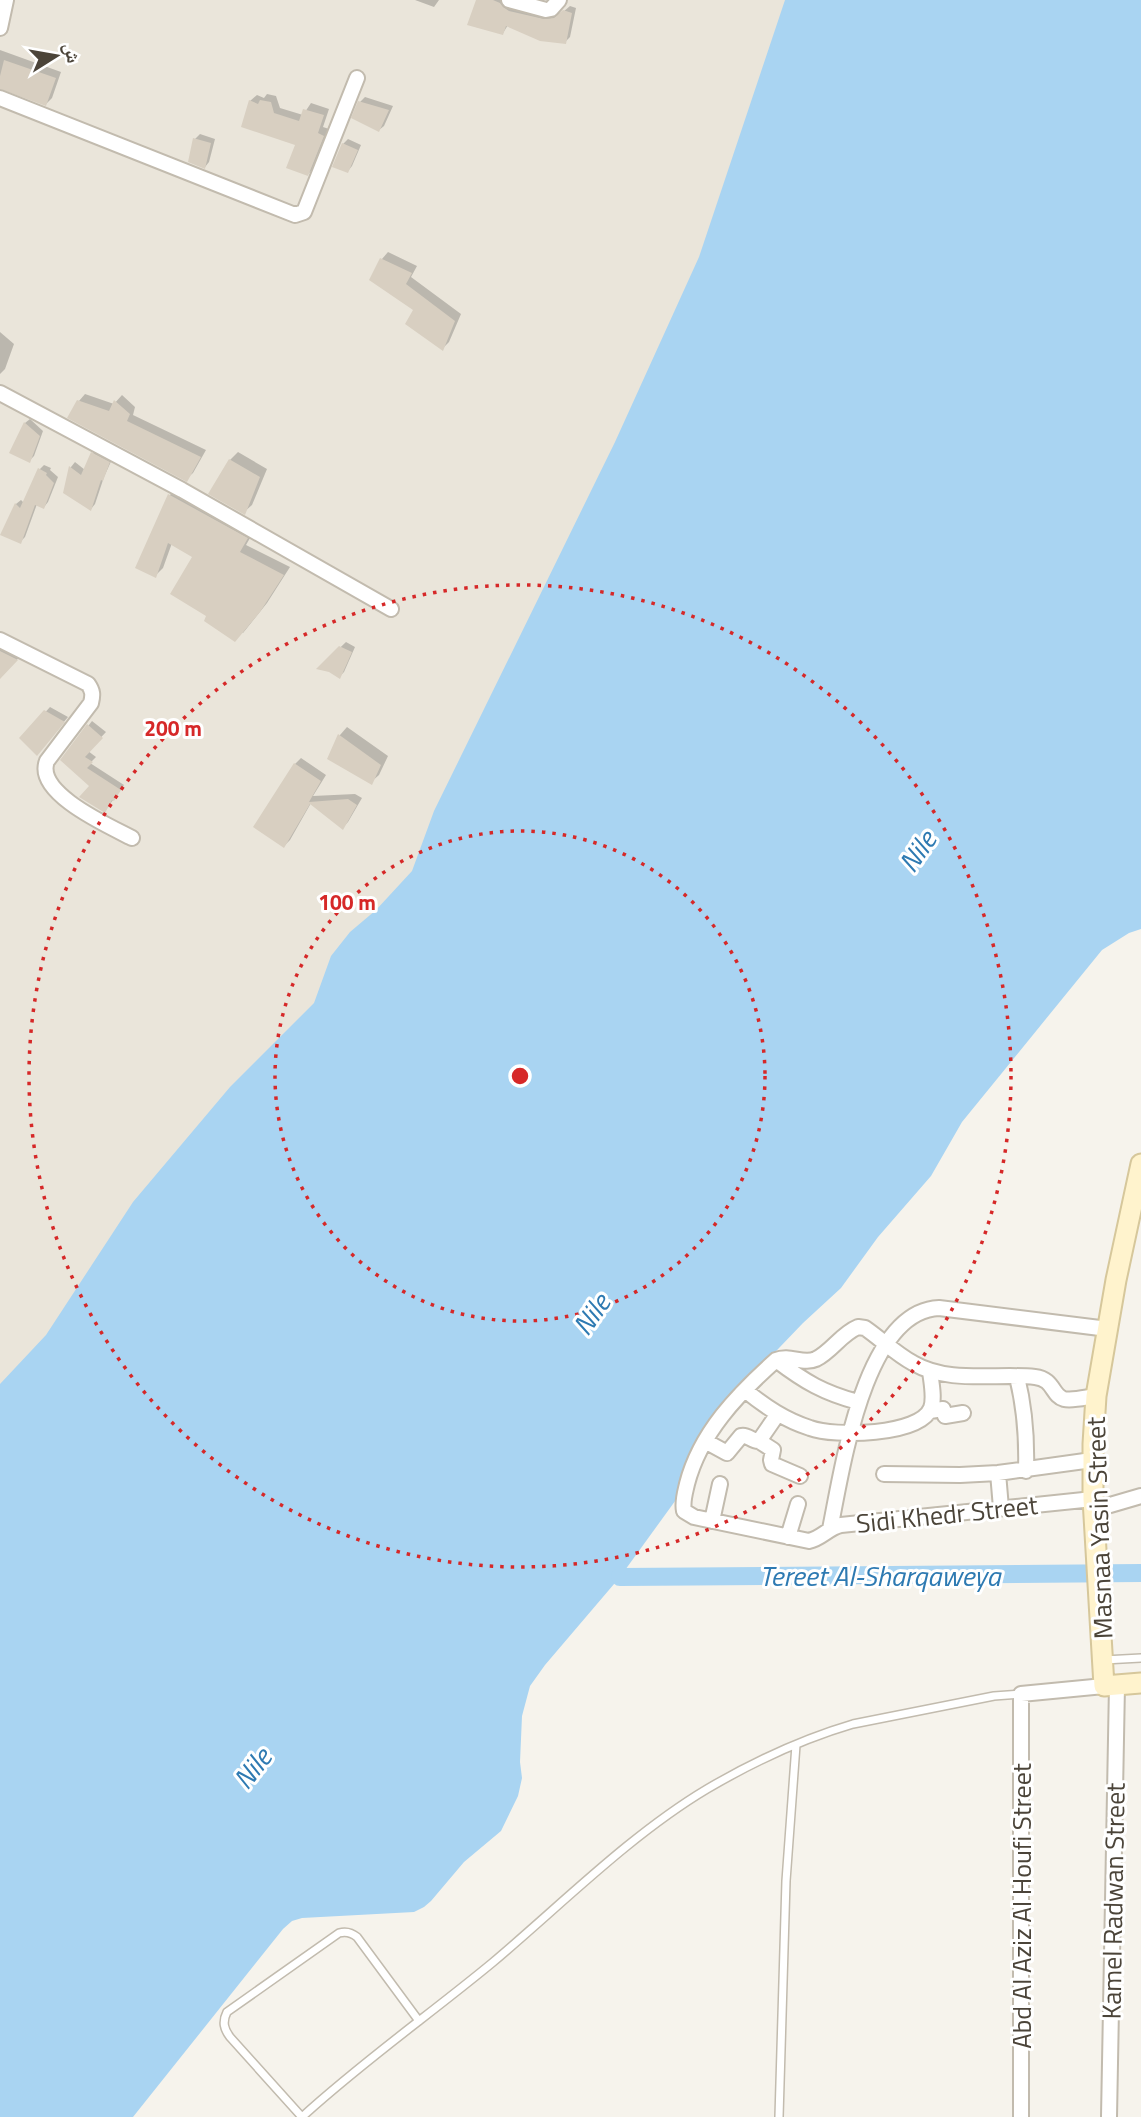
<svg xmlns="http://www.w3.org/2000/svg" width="1141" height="2117" font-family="'Titillium Web','Noto Naskh Arabic',sans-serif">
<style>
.residential{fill:#eae5da}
.water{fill:#a9d4f2}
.shadow{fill:#0003}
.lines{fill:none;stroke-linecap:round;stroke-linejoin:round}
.canal{stroke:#a9d4f2;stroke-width:18}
.building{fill:#d8cfc1}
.lane-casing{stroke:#c2bbae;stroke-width:10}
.street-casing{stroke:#c2bbae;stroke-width:18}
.secondary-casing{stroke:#d6c79b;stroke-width:23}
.lane{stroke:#fff;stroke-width:7}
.street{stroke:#fff;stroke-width:14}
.secondary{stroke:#fff3cd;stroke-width:19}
.ring{fill:none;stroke:#d62828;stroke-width:3.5;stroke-dasharray:3.5 7}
.labels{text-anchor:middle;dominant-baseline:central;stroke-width:6;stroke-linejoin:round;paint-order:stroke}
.street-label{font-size:26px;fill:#4b4439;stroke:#fff}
.water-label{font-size:28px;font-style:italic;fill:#2e7ab2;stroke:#fff}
.centre{fill:#d62828;stroke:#fff;stroke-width:3.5}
.ring-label{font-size:21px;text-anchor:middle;font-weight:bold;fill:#d62828;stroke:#fff;stroke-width:6;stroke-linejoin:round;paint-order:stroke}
</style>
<rect width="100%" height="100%" fill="#f6f3ec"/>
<!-- residential -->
<path class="residential" d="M0,0H1141L0,1900Z"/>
<!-- water -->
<path class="water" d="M785,0H1141V929L1129,933L1102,950L962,1122L931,1176L878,1237L841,1288L803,1323L728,1401L694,1444L678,1497L620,1577L545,1665L530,1686L522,1716L520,1762L522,1778L518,1796L501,1831L464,1862L431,1901L424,1907L414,1912L302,1918L292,1921L283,1929L133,2117H0V1384L46,1335L133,1202L230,1087L314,1003L331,956L350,932L376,910L412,871L434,811L615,442L699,257Z"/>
<!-- shadow -->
<path class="shadow" d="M415,0H439L434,7Z
M478,0H506L507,3L553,15L563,12L570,6L576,8L570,37L565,42L508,25L503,33Z
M0,50L61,72L52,98L46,104L0,88Z
M267,94L276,96L280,108L303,115L311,103L329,109L323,127L329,129L314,168L308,174L297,144L250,101L257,95L264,98Z
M365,97L393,106L384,126L379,130L360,102Z
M200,134L215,139L209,162L205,167L195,139Z
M348,139L361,145L352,166L348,171L343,144Z
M388,252L417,266L411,277L461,314L449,342L443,348L415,309L372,279L382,259Z
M0,332L14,344L5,369L0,374Z
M85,394L114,404L122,395L135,407L133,415L206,450L193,473L186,479L79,401Z
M30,419L43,431L34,456L29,461L12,453L25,423Z
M97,449L113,457L104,477L95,504L91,509L65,492L71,467L75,462L85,470L93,454Z
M238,452L267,469L252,505L244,512L230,460Z
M44,465L51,468L50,470L58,477L48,502L44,507L37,504L25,537L20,542L16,504L21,500L24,503L40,469Z
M177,487L254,531L246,545L290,567L267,603L243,633L209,615L195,557L172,543L163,568L155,576L137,568L170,495Z
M0,637L24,652L0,678Z
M346,642L355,647L344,672L339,677L329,670L319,668Z
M50,707L68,717L41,749L22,738Z
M92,721L106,732L88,751L96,757L90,763L124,785L105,811L91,785L62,760Z
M347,727L388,756L379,775L371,782L330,758L340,735Z
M301,758L326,775L313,796L355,794L362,798L348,822L342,828L311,803L290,840L284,846L295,764Z"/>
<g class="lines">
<!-- canal -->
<path class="canal" d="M620,1577L1141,1573"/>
</g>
<!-- building -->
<path class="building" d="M476,0H493L500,3L503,7L509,11L544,19L554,18L563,10L572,13L566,44L540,41L506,26L503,35L467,25Z
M4,60L56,78L46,106L0,89V76Z
M249,100L258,104L260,100L271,102L274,113L299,121L303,109L324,115L318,133L324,136L308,176L286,168L295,145L241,127Z
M358,101L389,110L379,132L351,118Z
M193,138L211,143L205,169L188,162Z
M342,143L358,150L348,173L332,167Z
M380,258L412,273L406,284L455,321L443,351L405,324L413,310L369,280Z
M77,400L109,411L114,400L130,414L127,421L201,457L187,482L67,418Z
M24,422L40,436L30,463L9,453Z
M91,452L110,462L103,481L101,480L91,511L63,493L69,466L81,475Z
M229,459L260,477L245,515L208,494Z
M38,468L47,473L46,475L54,483L44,509L35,505L21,544L0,535L15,503L20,508Z
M168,494L248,538L240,552L284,575L260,612L235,642L204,621L206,616L170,594L192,557L168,543L156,578L135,568Z
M339,646L352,652L340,679L329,672L316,669Z
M0,651L18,660L0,679Z
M44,710L65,722L37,756L19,738Z
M87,724L103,738L85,757L93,762L87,768L121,790L114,801L112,800L105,813L79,797L89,786L60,760Z
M338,734L381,765L372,785L327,759Z
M294,763L321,781L309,802L348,799L357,805L343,830L310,804L284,848L253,827Z"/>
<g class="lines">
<defs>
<path id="lane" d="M1104,1660L1141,1658
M419,2021L357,1937C351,1932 346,1931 339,1933L227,2012C222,2022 224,2029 230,2037L302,2117C362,2062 429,2015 492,1963C561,1905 630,1835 707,1789C753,1762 802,1739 853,1724L994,1696L1021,1694
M779,2117L786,1881L796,1745"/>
<path id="street" d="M509,0L546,10L551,9L559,0
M0,28L6,0
M0,98L295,215L304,212L357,78
M0,393L182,490L391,609
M0,640L88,684C93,691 93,695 91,703L47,761C34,793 109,826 132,838
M776,1360C805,1382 824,1393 858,1402
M1017,1377C1025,1409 1027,1438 1026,1471
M746,1391C766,1407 785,1420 810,1428C834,1437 920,1436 931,1408C935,1398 931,1381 930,1371
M930,1411L943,1409L945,1416L963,1413
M705,1441L727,1453L741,1436C748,1434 752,1442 759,1441L777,1415
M759,1441L773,1450L771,1460L772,1464L800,1476
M998,1473L1001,1508
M884,1474L960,1475L998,1473L1092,1460
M1093,1499L841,1525C828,1528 822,1538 809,1541L694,1517L684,1511C682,1502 685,1493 687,1484C700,1433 738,1394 776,1360C790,1354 803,1365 816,1359C832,1351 841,1334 858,1327L865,1328C881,1339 896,1354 913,1363C949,1384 996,1373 1035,1377C1054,1379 1052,1396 1064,1399C1073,1401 1087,1397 1096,1396
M1093,1510L1141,1496
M712,1521L720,1484
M830,1529C842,1471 864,1311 939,1308L1108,1329
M788,1537L798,1504
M1021,2117V1694L1104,1686
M1109,2117L1117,1685"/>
<path id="secondary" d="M1141,1164L1116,1280L1096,1396L1093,1444V1499L1104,1686L1141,1683"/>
</defs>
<!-- lane casing -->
<use href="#lane" class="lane-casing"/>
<!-- street casing -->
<use href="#street" class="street-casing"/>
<!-- secondary casing -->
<use href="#secondary" class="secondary-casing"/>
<!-- lane -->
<use href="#lane" class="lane"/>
<!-- street -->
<use href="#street" class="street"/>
<!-- secondary -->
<use href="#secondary" class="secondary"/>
</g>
<!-- distance rings -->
<g class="ring">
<circle cx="520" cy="1076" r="245"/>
<circle cx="520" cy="1076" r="491"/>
</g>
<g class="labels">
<!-- street labels -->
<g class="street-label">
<text transform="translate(947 1514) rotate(-6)">Sidi Khedr Street</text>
<text transform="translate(1099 1528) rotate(-92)">Masnaa Yasin Street</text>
<text transform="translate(1113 1901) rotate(-89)">Kamel Radwan Street</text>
<text transform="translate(1021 1906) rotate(-90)">Abd Al Aziz Al Houfi Street</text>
</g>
<!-- water labels -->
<g class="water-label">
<text transform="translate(917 851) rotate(-55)">Nile</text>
<text transform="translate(591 1314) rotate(-55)">Nile</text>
<text x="880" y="1575">Tereet Al-Sharqaweya</text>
<text transform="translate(252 1768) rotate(-52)">Nile</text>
</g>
</g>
<circle cx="520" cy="1076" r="10" class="centre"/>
<g class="ring-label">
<text x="173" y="736">200 m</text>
<text x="347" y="910">100 m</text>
</g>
<!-- north arrow -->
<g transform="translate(56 56) rotate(79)" stroke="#ffffff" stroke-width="5" paint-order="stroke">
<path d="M0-5L12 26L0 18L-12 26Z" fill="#4b4439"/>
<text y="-10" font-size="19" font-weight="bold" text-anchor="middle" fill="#4b4439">ش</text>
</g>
</svg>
